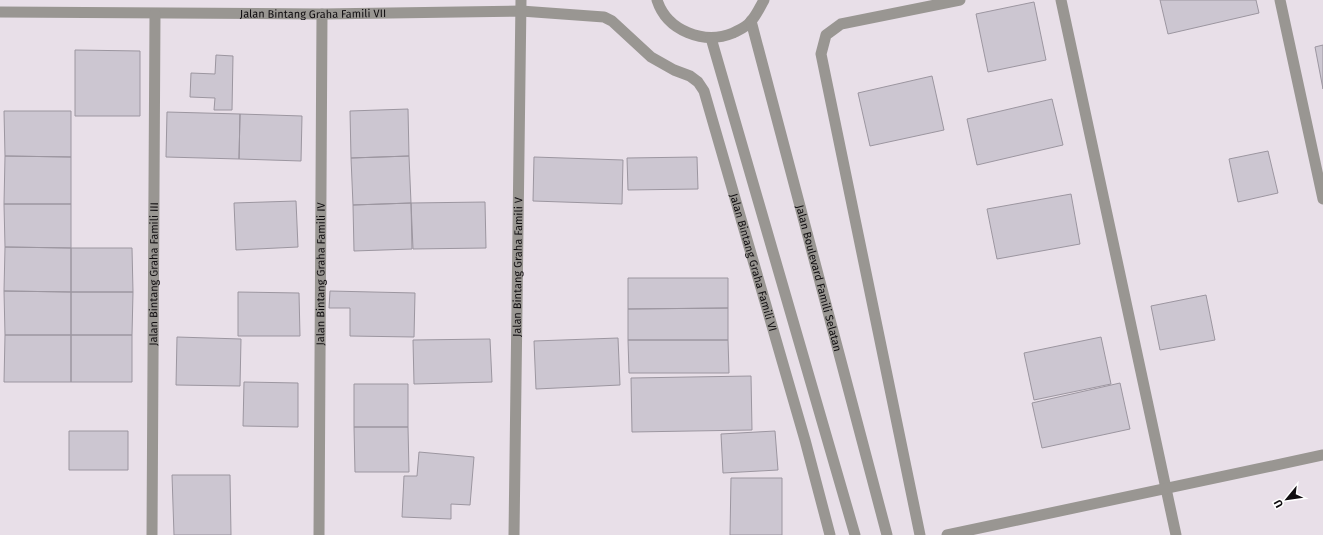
<svg xmlns="http://www.w3.org/2000/svg" width="1323" height="535" font-family="'Fira Sans',sans-serif">
<style>
.building{fill:#ccc6d1;stroke:#9c96a0}
.lines{fill:none;stroke-linecap:round;stroke-linejoin:round}
.minor{stroke:#999692;stroke-width:11}
.labels{text-anchor:middle;dominant-baseline:central;stroke-width:3;stroke-linejoin:round;paint-order:stroke}
.street-label{font-size:11px;fill:#100d10;stroke:#fff}
</style>
<rect width="100%" height="100%" fill="#e8dfe8"/>
<!-- building -->
<path class="building" d="M1160,0H1256L1259,13L1168,34Z
M1034,2L1046,60L988,72L976,14Z
M1323,45V89L1315,47Z
M75,50L140,51V116H75Z
M216,55L233,56L232,110H214L215,98L190,97L191,73L215,74Z
M932,76L944,130L870,146L858,93Z
M1052,99L1063,145L977,165L967,119Z
M408,109L409,156L351,158L350,111Z
M4,111H71V157L5,156Z
M167,112L240,114L239,159L166,157Z
M240,114L302,116L301,161L239,159Z
M1268,151L1278,193L1238,202L1229,159Z
M5,156L71,157V204H4Z
M409,156L411,203L353,205L351,158Z
M534,157L623,160L622,204L533,201Z
M697,157L698,189L628,190L627,158Z
M1071,194L1080,244L997,259L987,209Z
M296,201L298,247L236,250L234,203Z
M485,202L486,248L413,249L411,203Z
M411,203L412,249L354,251L353,205Z
M4,204H71V248L5,247Z
M5,247L71,248V292L4,291Z
M71,248H132L133,292H71Z
M628,278H728V308L628,309Z
M4,291L71,292V335H5Z
M330,291L415,293L414,337L350,336V308H329Z
M71,292H133L132,335H71Z
M238,292L299,293L300,336H238Z
M1206,295L1215,340L1160,350L1151,306Z
M728,308V340H628V309Z
M5,335H71V382H4Z
M71,335H132V382H71Z
M177,337L241,339L240,386L176,385Z
M1101,337L1111,384L1034,400L1024,353Z
M618,338L620,385L536,389L534,341Z
M490,339L492,382L414,384L413,340Z
M628,340H728L729,373H629Z
M751,376L752,430L632,432L631,378Z
M244,382L298,383V427L243,426Z
M1120,383L1130,429L1042,448L1032,403Z
M354,384H408V427H354Z
M354,427H408L409,472H355Z
M69,431H128V470H69Z
M775,431L778,470L723,473L721,434Z
M419,452L474,457L470,505L451,504V519L402,517L404,476H417Z
M172,475H230L231,535H174Z
M731,478H782V535H730Z"/>
<g class="lines">
<!-- minor -->
<g class="minor">
<path d="M657,0C667,31 704,45 733,33C739,30 747,27 751,21C756,16 760,7 764,0"/>
<path d="M1061,0L1176,535"/>
<path d="M1280,0L1323,199"/>
<path id="s1" d="M0,12L322,14L521,11L604,17L612,21L651,57L674,70L690,76L698,82L704,91L805,440L830,535"/>
<path id="s2" d="M751,21L887,535"/>
<path d="M711,38L855,535"/>
<path id="s3" d="M152,535L155,14"/>
<path id="s4" d="M319,535L322,14"/>
<path id="s5" d="M514,535L521,0"/>
<path d="M920,535L821,54L826,35L841,24L960,0"/>
<path d="M947,535L1323,455"/>
</g>
</g>
<g class="labels">
<!-- street labels -->
<g class="street-label">
<text stroke="none"><textPath href="#s1" startOffset="313">Jalan Bintang Graha Famili VII</textPath></text>
<text stroke="none"><textPath href="#s1" startOffset="909">Jalan Bintang Graha Famili VI</textPath></text>
<text stroke="none"><textPath href="#s5" startOffset="268">Jalan Bintang Graha Famili V</textPath></text>
<text stroke="none"><textPath href="#s3" startOffset="261">Jalan Bintang Graha Famili III</textPath></text>
<text stroke="none"><textPath href="#s4" startOffset="261">Jalan Bintang Graha Famili IV</textPath></text>
<text stroke="none"><textPath href="#s2" startOffset="266">Jalan Boulevard Famili Selatan</textPath></text>
</g>
</g>
<!-- north arrow -->
<g transform="translate(1287 499) rotate(241)" stroke="#ffffff" stroke-width="3" paint-order="stroke">
<path d="M0-3L7 15L0 10L-7 15Z" fill="#100d10"/>
<text y="-6" font-size="11" font-weight="bold" text-anchor="middle" fill="#100d10">U</text>
</g>
</svg>
